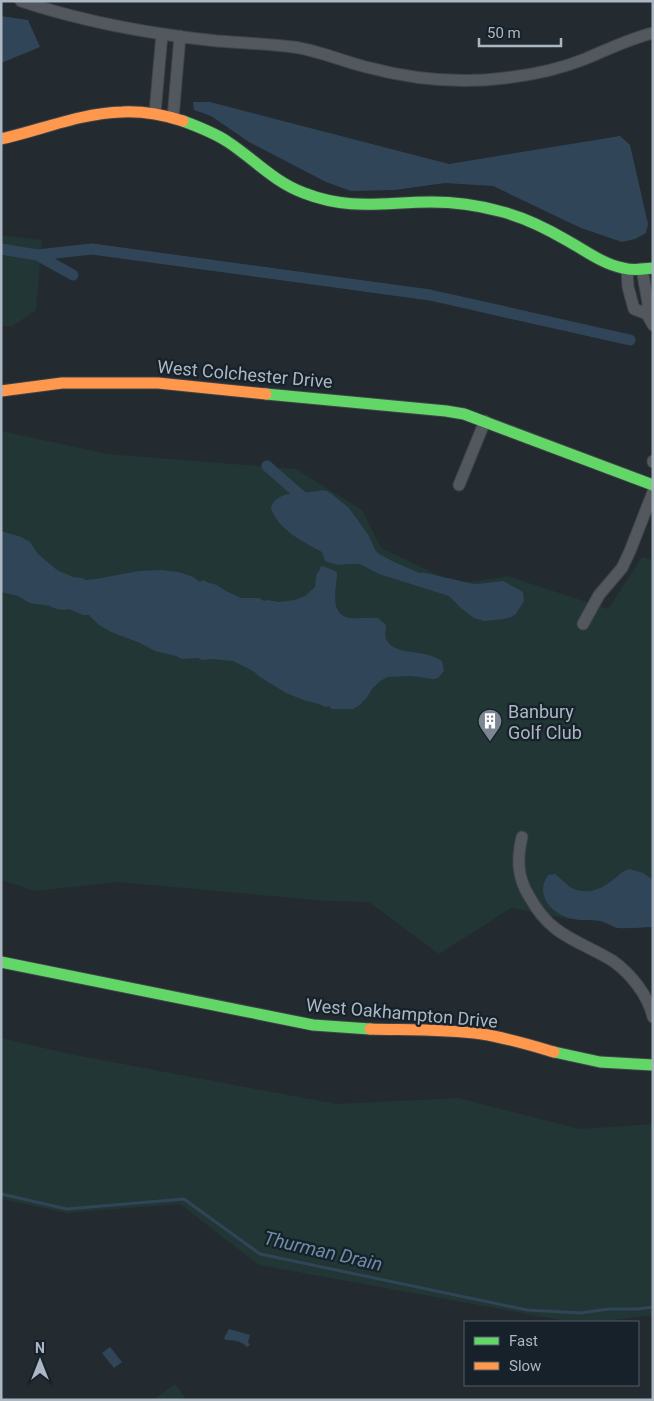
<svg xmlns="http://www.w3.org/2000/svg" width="654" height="1401" font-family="Roboto,sans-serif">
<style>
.green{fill:#213635}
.water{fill:#304658}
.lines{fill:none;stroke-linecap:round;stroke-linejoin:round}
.stream{stroke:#304658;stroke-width:3}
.canal{stroke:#304658;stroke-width:11}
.street-casing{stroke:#3f4449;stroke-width:13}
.fast-casing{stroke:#3f4449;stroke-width:13}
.slow-casing{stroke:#3f4449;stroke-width:13}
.street{stroke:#52585e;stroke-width:11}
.fast{stroke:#63d668;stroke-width:11}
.slow{stroke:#ff974d;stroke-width:11}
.labels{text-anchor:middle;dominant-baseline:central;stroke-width:4.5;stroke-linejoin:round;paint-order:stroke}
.street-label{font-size:18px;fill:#abb7c3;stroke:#17212a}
.poi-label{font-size:18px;fill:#abb7c3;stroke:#17212a;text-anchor:start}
.water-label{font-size:19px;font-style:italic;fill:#6b8da8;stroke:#17212a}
</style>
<rect width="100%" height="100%" fill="#232a30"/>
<!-- green -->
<path class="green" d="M1,235L42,240L36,310L13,326H1Z
M1,431L108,454L296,469L362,510L381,548L457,584L508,576L608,609L642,557L653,560V924L569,919L511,908L439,954L369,902L327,901L117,882L35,891L1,880Z
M1,1038L70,1054L336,1104L458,1098L580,1129L653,1124V1315L598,1322H571L259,1265L180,1204L67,1213L1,1199Z
M175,1384L187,1400H153Z"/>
<!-- water -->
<path class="water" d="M1,16L28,20L40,47L1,63Z
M193,102H210L449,164L620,136L630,145L648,224L646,233L635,239L622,242L581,228L493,186L445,183L394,190L351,191L326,182L249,142L211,116L194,110Z
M322,490L327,491L333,495L349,508L369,536L375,550L379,554L394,562L447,585L461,586L503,581L523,592L524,601L516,614L511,617L503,619L485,621L481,620L474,618L462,609L449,596L379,574L360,564H348L338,565L325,561L322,552C302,541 280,531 271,509C275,488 306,495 322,490Z
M1,531L21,537L30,542L38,554L57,570L73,577L83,578L85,580L96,579L139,571L161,570L179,572L193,577L200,582L203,580L209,583L217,585L226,591L241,598H259L264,601L267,600L279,602L295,600L305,596L315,587L316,576L320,569V567L323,566L337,572C337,587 328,615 350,618C359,619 369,617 378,618L386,625C386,630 384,637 387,641C395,653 415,651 428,655C433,656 438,659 442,661L444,671L438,678L433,679L411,676L388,677L380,681L372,689L366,699L363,701L360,705L353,709H332L329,706L326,707L319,704L306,701L286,693L260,677L253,671L233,661L212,659L202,660L198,658L182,659L176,656L155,651L140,643L111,632L99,625L89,615H83L69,609C64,611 53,609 48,605L46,606L44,604L43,605L30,603L18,596L1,592Z
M629,869L643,873L653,880V927C642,927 629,929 618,928C612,927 606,922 600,921C591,919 582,921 573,919C552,915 534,895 548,875L555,874C560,878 565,883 570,887C584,895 598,891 610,882C618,877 620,872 629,869Z
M229,1329L250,1335L248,1342L250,1345L247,1347C242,1341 233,1340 226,1340L224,1338Z
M110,1347L122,1362L114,1368L102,1353Z"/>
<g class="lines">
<!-- stream -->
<path class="stream" d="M1,1194L67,1209L184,1199L260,1254L527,1310L580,1313L609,1309H637L653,1307"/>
<!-- canal -->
<path class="canal" d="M1,249L37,255L73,275
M37,255L92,249L430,295L630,340
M267,466L308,502
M423,578L476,590"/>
<defs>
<path id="street" d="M21,1C84,22 151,34 217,41C242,43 268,44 293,47C318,50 341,61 366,67C411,79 458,84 505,78C532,75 560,69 585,59C607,50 630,38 653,33
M155,113L162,34
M173,118L180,36
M627,269L628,287L634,309L647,314L648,303L642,269
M647,314L653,325
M653,461V462
M459,485L485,421
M583,624L599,595L622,568L630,551L653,492
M522,837C517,858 517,877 529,896C536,909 544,920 556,929C573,942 594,949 613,961C631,974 648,995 653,1017"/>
<path id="fast" d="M183,121C199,127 215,133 228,142C254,159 274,182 304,193C350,211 384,202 431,202C454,202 477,205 499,211C524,217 546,228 568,241C586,251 603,264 623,268C633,271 643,269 653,268
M266,394L446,411L464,414L653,485
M1,962L313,1025L370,1029
M554,1052L600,1062L653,1065"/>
<path id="slow" d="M1,139C41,130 81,113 122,112C143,111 164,115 183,121
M1,391L62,383H158L266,394
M370,1029C407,1030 445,1029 482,1034C507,1038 530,1045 554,1052"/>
</defs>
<!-- street casing -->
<use href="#street" class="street-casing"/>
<!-- fast casing -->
<use href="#fast" class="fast-casing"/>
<!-- slow casing -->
<use href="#slow" class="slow-casing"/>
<!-- street -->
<use href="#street" class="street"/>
<!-- fast -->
<use href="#fast" class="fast"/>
<!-- slow -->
<use href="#slow" class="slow"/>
</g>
<!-- icons -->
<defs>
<symbol id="building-pin" viewBox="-11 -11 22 30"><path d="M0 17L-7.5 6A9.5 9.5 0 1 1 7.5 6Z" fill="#7b8690" stroke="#17212a"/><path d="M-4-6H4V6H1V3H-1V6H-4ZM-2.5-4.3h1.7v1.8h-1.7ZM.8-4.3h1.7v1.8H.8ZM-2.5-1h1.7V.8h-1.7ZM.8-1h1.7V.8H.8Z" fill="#fff"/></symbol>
</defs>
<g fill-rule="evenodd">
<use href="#building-pin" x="476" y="707" width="28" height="38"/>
</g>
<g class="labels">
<!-- street labels -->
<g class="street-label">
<text transform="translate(245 374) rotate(5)">West Colchester Drive</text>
<text transform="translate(402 1013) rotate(5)">West Oakhampton Drive</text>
</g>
<!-- poi labels -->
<g class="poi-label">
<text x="508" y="711">Banbury<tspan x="508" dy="21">Golf Club</tspan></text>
</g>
<!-- water labels -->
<g class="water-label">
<text transform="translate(323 1251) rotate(13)">Thurman Drain</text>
</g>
</g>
<!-- border -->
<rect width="654" height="1401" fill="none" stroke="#abb7c3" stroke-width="5"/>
<!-- legend -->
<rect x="464" y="1321" width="175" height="65" fill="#17212a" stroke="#525d67"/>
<rect x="474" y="1337" width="25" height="8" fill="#63d668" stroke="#525d67"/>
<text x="509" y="1346" font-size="15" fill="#abb7c3">Fast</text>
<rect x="474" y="1362" width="25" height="8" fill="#ff974d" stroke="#525d67"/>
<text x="509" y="1371" font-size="15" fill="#abb7c3">Slow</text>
<!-- north arrow -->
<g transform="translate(40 1361)" stroke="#17212a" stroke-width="4" paint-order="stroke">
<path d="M0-4L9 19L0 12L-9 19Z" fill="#abb7c3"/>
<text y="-8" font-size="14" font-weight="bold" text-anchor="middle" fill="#abb7c3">N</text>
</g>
<!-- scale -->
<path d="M479 38v8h82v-8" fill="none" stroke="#abb7c3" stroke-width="2.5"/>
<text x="487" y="38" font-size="15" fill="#abb7c3" stroke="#17212a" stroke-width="4" paint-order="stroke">50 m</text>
</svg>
